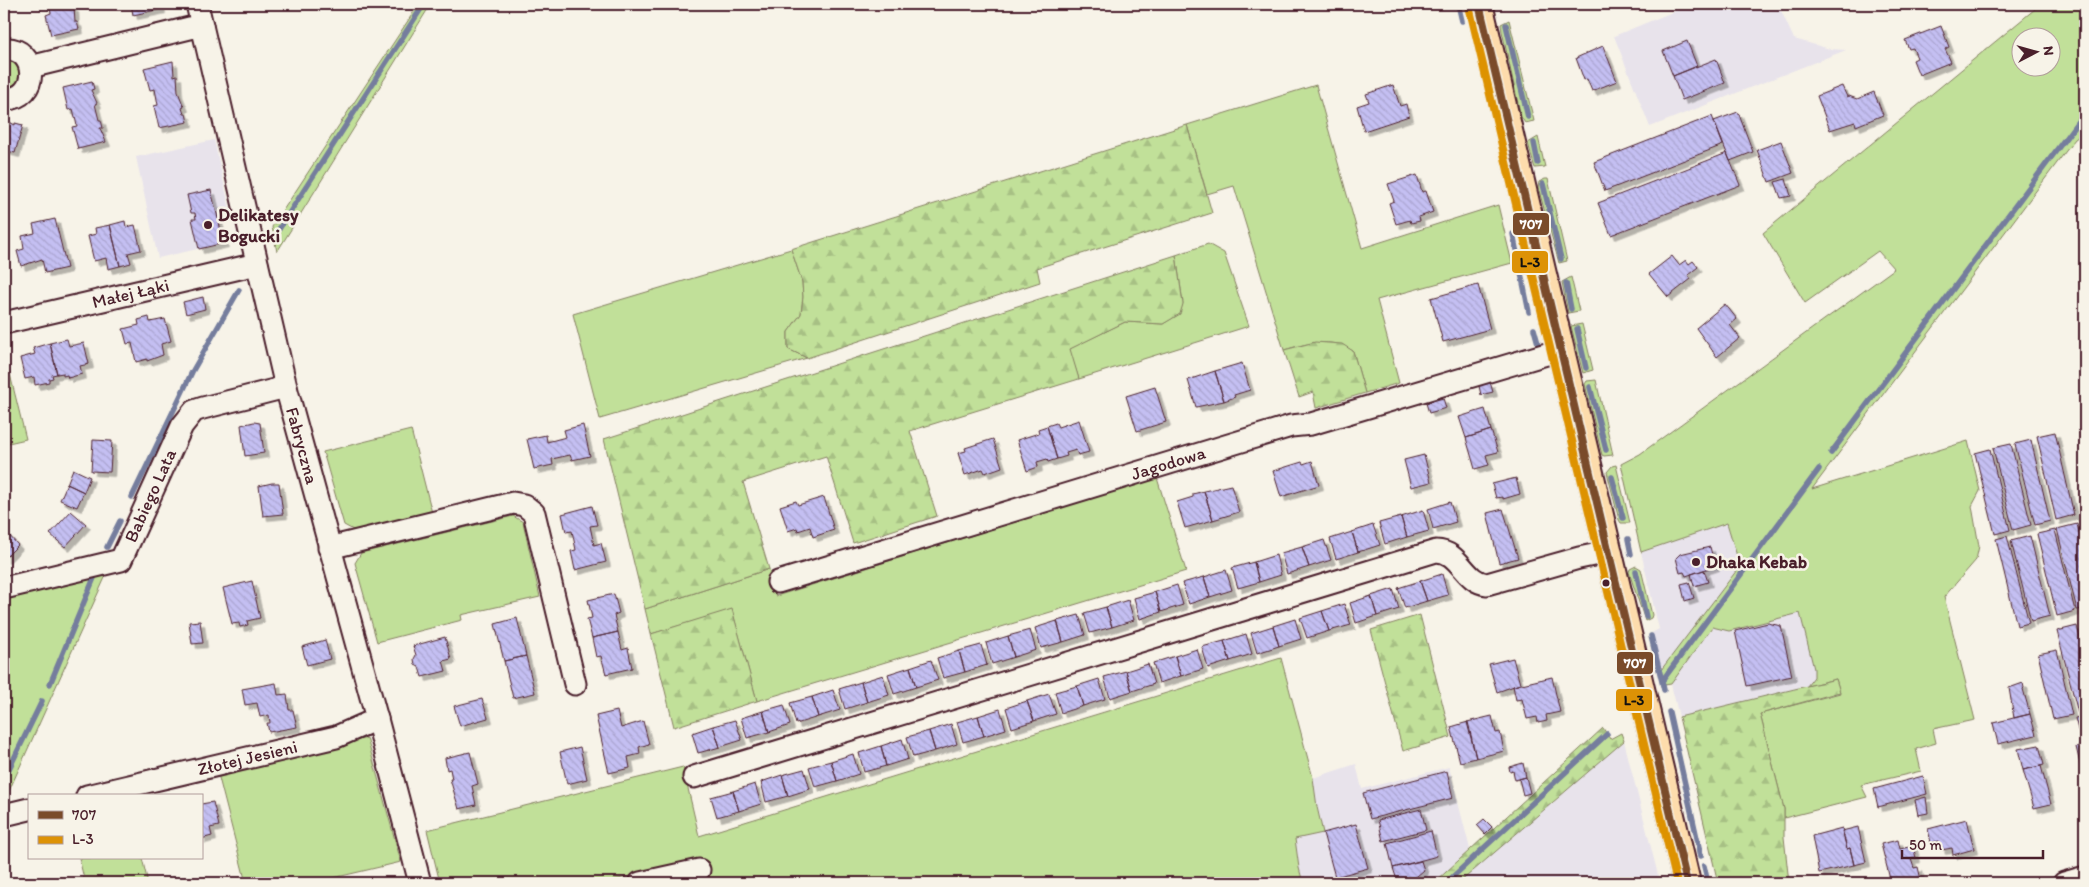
<svg xmlns="http://www.w3.org/2000/svg" width="2089" height="887" font-family="Itim,sans-serif">
<style>
.built{fill:#e8e3eb}
.green{fill:#c1e099;stroke:#868062;fill-rule:evenodd}
.forest{fill:url(#forest-firs);stroke:#868062}
.lines{fill:none;stroke-linecap:round;stroke-linejoin:round}
.stream{stroke:#747d9d;stroke-width:5.5}
.building{fill:url(#building-back-hatch);stroke:#4a1f2b;filter:url(#shadow)}
.minor-casing{stroke:#4a1f2b;stroke-width:25}
.major-casing{stroke:#4a1f2b;stroke-width:30}
.minor{stroke:#f7f3e8;stroke-width:21}
.major{stroke:#fddcac;stroke-width:26}
.bus-1-casing{stroke:#f7f3e8;stroke-width:11}
.bus-2-casing{stroke:#f7f3e8;stroke-width:11}
.bus-1{stroke:#7a4b2a;stroke-width:8}
.bus-2{stroke:#dd9206;stroke-width:8}
.poi-dot{fill:#4a1f2b;stroke:#f7f3e8;stroke-width:2}
.labels{text-anchor:middle;dominant-baseline:central;stroke-width:5;stroke-linejoin:round;paint-order:stroke}
.poi-label{font-size:18px;font-weight:bold;fill:#4a1f2b;stroke:#f7f3e8;text-anchor:start}
.street-label{font-size:18px;fill:#4a1f2b;stroke:#f7f3e8}
.line-badge{stroke:#f7f3e8;stroke-width:2}
.badge-label{font-size:14px;text-anchor:middle;font-weight:bold;fill:#fff}
.pale-badge-label{font-size:14px;text-anchor:middle;font-weight:bold;fill:#111}
</style>
<defs>
<pattern id="forest-firs" width="22" height="20" patternUnits="userSpaceOnUse" patternTransform="scale(1.25)"><rect width="22" height="20" fill="#c1e099"/><path d="M5 1l3.5 6h-7zM16 11l3.5 6h-7z" fill="#a7c084"/></pattern>
<pattern id="building-back-hatch" width="6" height="6" patternUnits="userSpaceOnUse" patternTransform="scale(1.25)"><rect width="6" height="6" fill="#c4bff2"/><path d="M-1 5l2 2M0 0l6 6M5-1l2 2" fill="none" stroke="#aaa4d0"/></pattern>
<filter id="shadow"><feDropShadow dx="4.5" dy="4.5" stdDeviation="0" flood-color="#0004"/></filter>
</defs>
<rect width="100%" height="100%" fill="#f7f3e8"/>
<filter id="ink" filterUnits="userSpaceOnUse"><feTurbulence type="fractalNoise" baseFrequency=".02" numOctaves="2"/><feDisplacementMap in="SourceGraphic" scale="10" xChannelSelector="R" yChannelSelector="G"/><feConvolveMatrix kernelMatrix="1 2 1 2 8 2 1 2 1" color-interpolation-filters="sRGB"/></filter>
<g filter="url(#ink)">
<!-- built -->
<path class="built" d="M1692,4H1778L1794,39L1830,49L1846,50L1650,127L1614,36Z
M214,140L231,214L218,218L224,243L158,258L136,157Z
M1799,508L1836,679L1679,717L1671,684Z
M1727,523L1740,566L1661,670L1652,633L1659,629L1641,552Z
M1624,741L1660,883H1459Z
M1356,764L1362,789L1449,767L1470,849L1434,883H1303L1299,868L1295,839L1323,833L1317,807L1313,778Z"/>
<!-- green -->
<path class="green" d="M419,4H431L277,252L272,227Z
M2041,4H2085V132L2075,139L1812,489L1968,441L1980,491L1972,506L1979,546L1976,560L1944,597L1975,720L1933,729L1936,743L1916,749L1921,771L1861,785L1867,797L1784,818V809L1760,714L1840,693L1836,679L1807,686L1814,677V669L1800,613L1729,631L1712,627L1671,684L1665,685L1661,670L1740,566L1727,523L1641,552L1621,464L1640,454L1894,269L1878,251L1805,303L1763,233ZM2022,38H2052V68H2022Z
M1509,20L1534,121L1525,123L1521,117L1502,31L1501,24Z
M4,57L15,59L23,73L16,88L4,90Z
M1316,85L1362,248L1498,205L1512,263L1377,300L1399,383L1365,393L1353,351C1330,337 1308,343 1284,350L1234,186L1207,194L1187,125Z
M1538,137L1545,167L1535,168L1534,165L1528,143Z
M1545,179H1548L1567,261L1559,263L1538,187L1539,182Z
M1208,244L1224,253L1249,326L1079,379L1069,349L1125,322L1163,324L1179,314L1183,303L1176,255Z
M791,249L802,282L803,297L801,314L788,332V349L807,358L600,419L573,314Z
M1571,277L1579,311L1568,313L1562,282Z
M1582,324L1593,370L1583,373L1571,326Z
M4,350L26,439L4,444Z
M1596,380L1613,455L1604,456L1602,455L1585,384L1587,381Z
M411,430L432,513L355,531L344,525L323,452Z
M1616,465L1630,523H1621L1619,520L1607,472L1612,466Z
M1157,478L1186,571L757,701L732,610L651,634L645,609L769,569L776,596Z
M513,516L523,522L540,597L461,615L462,620L377,642L355,563L361,553Z
M1636,566L1641,569L1652,615L1651,618L1645,621L1629,572L1630,569Z
M108,571L4,802V597Z
M1281,658L1313,778L1317,807L1323,833L1295,839L1299,868L1303,883H711L704,859L601,883H440L427,830L683,767L699,836Z
M367,738L401,862L312,883H246L218,774Z
M79,858H142L148,883H85Z"/>
<!-- forest -->
<path class="forest" d="M1187,125L1212,213L1037,268L1040,282L807,358L788,349V332L801,314L803,297L802,282L791,249Z
M1176,255L1183,304L1180,314L1163,324L1125,322L1070,349L1079,379L910,431L937,516L853,543L826,456L743,482L769,569L645,609L604,439Z
M1315,342L1342,344L1353,351L1365,393L1316,408L1313,392L1299,397L1284,350Z
M732,609L757,701L674,727L651,634Z
M1420,615L1451,737L1403,751L1371,630Z
M1836,679L1840,692L1760,714L1784,809V837L1789,883H1718L1679,717Z
M1603,728L1610,739L1621,733L1624,741L1459,883H1434Z"/>
<g class="lines">
<!-- stream -->
<path class="stream" d="M1458,4L1462,21
M1506,25L1528,117
M1534,143L1538,163
M1543,184L1561,259
M279,229L424,4
M1513,234L1529,312
M1566,283L1571,309
M1534,329L1539,347
M1577,329L1586,368
M1590,387L1606,450
M1831,453L2085,112
M1612,477L1623,518
M132,497L192,372L239,290
M1628,539L1631,554
M107,547L120,521
M1636,571L1646,617
M1651,636L1664,690
M1662,681L1819,469
M50,684L94,578
M1669,712L1701,856
M4,779L42,701
M1704,866L1708,883
M1446,883L1607,734"/>
</g>
<!-- building -->
<path class="building" d="M49,4H71L72,8H74L75,22H77L79,29L51,35L46,15L51,13Z
M131,4H160L161,9L133,15Z
M1941,26L1949,47L1945,49L1951,62L1919,75L1913,60L1917,58L1913,48L1909,49L1905,40Z
M1687,41L1697,66L1673,76L1663,51Z
M1603,46L1617,81L1592,91L1587,79L1584,80L1576,58Z
M1716,59L1725,83L1682,100L1673,76Z
M173,61L174,76L177,75L178,92L184,107L182,108L184,114H186L188,122L159,128L154,106L158,105L155,89L150,90L144,68Z
M92,81L94,89L91,90L97,103L95,104L99,120H101L103,128H100L106,142L78,149L72,127L77,126L75,117L73,109L68,110L63,88Z
M1393,85L1400,106L1406,104L1409,116L1364,131L1357,106L1369,102L1366,94Z
M1842,86L1847,97L1849,96L1857,99L1874,92L1883,115L1856,126L1855,122L1830,130L1817,96Z
M1738,112L1753,152L1730,161L1714,121Z
M1712,116L1723,145L1605,191L1594,162Z
M4,119L15,125V123L23,125L15,153L4,150Z
M1781,141L1793,173L1769,182L1757,150Z
M1727,153L1740,185L1611,235L1598,203Z
M1417,175L1422,192L1426,191L1433,212L1419,217L1420,221L1411,223L1410,220L1396,224L1389,203L1394,201L1388,184Z
M1786,179L1791,196L1781,198L1775,182Z
M211,190L224,243L199,249L192,219H196L195,213H191L187,195Z
M55,219L67,268L45,273L42,259L21,266L17,251L24,249L22,236L35,233L33,224Z
M125,221L126,227L135,225L141,250L128,253L131,263L120,266L110,225Z
M110,225L120,266L108,269L106,258L94,261L88,236L96,234L95,228Z
M1672,256L1679,265L1686,260L1689,264L1693,261L1698,267L1688,275L1691,279L1668,297L1649,274Z
M1478,285L1490,329L1443,342L1431,298Z
M203,297L205,309L186,314L183,302Z
M1725,304L1737,319L1730,325L1740,338L1717,357L1696,328Z
M149,317L150,322L165,319L171,341L161,344L163,355L147,361V359L136,362L132,343L127,344L123,329L139,325L138,320Z
M67,339L69,346L84,343L89,364L80,366L82,374L68,378L67,375L63,376V373L57,374L50,343Z
M50,343L57,374L52,375L53,378L49,379V382L35,385L34,377L25,379L20,358L35,354L33,348Z
M1242,363L1250,390L1234,395L1235,397L1224,401L1215,371Z
M1215,371L1224,401L1196,407L1188,380Z
M1490,382L1493,392L1481,395L1479,386Z
M1155,387L1166,422L1137,431L1126,396Z
M1443,398L1446,408L1429,413L1426,403Z
M1485,409L1491,430L1466,438L1459,417Z
M1079,420L1089,452L1078,455L1076,450L1066,453L1067,456L1057,459L1047,426L1056,423L1058,427Z
M254,422L260,423L264,453L245,456L241,425Z
M583,425L590,456L572,460L570,455L552,459L553,465L534,469L527,439L546,435L547,442L566,437L564,430Z
M1047,426L1057,459L1048,462L1047,459L1037,462L1038,467L1027,471L1017,440L1039,433L1038,429Z
M1491,430L1498,452L1486,455L1489,465L1475,469L1466,438Z
M2055,432L2074,515L2056,520L2037,436Z
M993,439L1002,467L985,473L983,469L965,475L958,453L966,451L965,448Z
M93,440L112,441L110,472L91,471Z
M2031,440L2050,521L2035,525L2015,444Z
M2011,444L2031,525L2013,530L1993,448Z
M1990,449L2010,530L1995,534L1975,453Z
M1424,455L1431,482L1411,487L1404,460Z
M1312,461L1319,485L1281,497L1273,471L1302,462L1303,464Z
M73,469L90,477L84,492L67,484Z
M1516,478L1520,494L1503,499V497L1496,498L1492,484Z
M272,483H279L283,514L263,516L259,486Z
M67,484L84,492L77,507L60,500Z
M1231,485L1239,512L1213,520L1204,491Z
M1204,491L1213,520L1185,528L1177,502L1193,497V494Z
M824,497L834,530L813,537L810,527L798,531L797,528L788,531L780,506L796,501L798,505Z
M1450,502L1456,522L1433,529L1428,509Z
M592,506L597,525L590,526L594,545L601,543L606,562L575,570L571,551L576,550L572,531L566,532L562,514Z
M1503,509L1518,558L1499,563L1487,513Z
M1423,510L1429,531L1407,537L1401,517Z
M71,511L86,524L65,547L50,534Z
M1401,517L1407,537L1385,544L1379,523Z
M2077,524L2085,557V609L2077,610L2057,529Z
M1373,525L1380,545L1358,552L1352,532Z
M2055,530L2075,611L2057,616L2037,534Z
M5,531L18,545L4,559V532Z
M1352,532L1358,552L1336,559L1330,539Z
M2007,536L2029,623L2017,626L1996,539Z
M2030,536L2050,616L2031,621L2011,541Z
M1324,540L1331,560L1309,567L1302,547Z
M1302,547L1309,567L1287,574L1281,553Z
M1710,547L1715,566L1686,576L1684,572L1680,573L1676,558L1680,554Z
M1276,555L1281,575L1259,582L1254,562Z
M1254,562L1259,582L1238,588L1232,568Z
M1226,570L1232,590L1210,597L1204,577Z
M1704,570L1708,582L1694,586L1691,574Z
M1442,574L1448,595L1427,601L1420,581Z
M1204,577L1210,597L1189,604L1182,583Z
M252,581L260,618L247,621L248,625L240,627L239,623L232,624L223,588Z
M1420,581L1427,601L1405,608L1398,588Z
M1689,582L1694,598L1685,601L1681,584Z
M1177,585L1183,605L1161,612L1155,592Z
M1393,589L1399,609L1377,616L1371,596Z
M1155,592L1161,612L1140,619L1134,598Z
M614,594L619,613L614,615L618,632L592,638L587,619L592,618L588,600Z
M1371,596L1377,616L1356,623L1350,603Z
M1128,600L1134,620L1112,627L1106,607Z
M1344,604L1351,625L1329,631L1322,611Z
M1106,607L1112,627L1090,633L1084,613Z
M1322,611L1329,631L1307,638L1300,618Z
M1079,615L1085,635L1063,642L1057,621Z
M517,618L526,656L504,661L495,624Z
M1295,619L1301,639L1279,646L1273,626Z
M200,621L203,643L192,644L189,622Z
M1057,621L1063,642L1041,648L1035,628Z
M1768,623L1781,626L1792,676L1747,686L1735,631Z
M1273,626L1279,646L1257,653L1251,633Z
M2077,626L2085,658V711L2078,713L2057,631Z
M1030,630L1036,650L1014,657L1008,636Z
M618,632L622,650L628,648L632,668L606,674L601,656L596,657L592,638Z
M1246,634L1252,654L1230,661L1224,641Z
M1008,636L1014,657L992,664L986,643Z
M445,637L451,659L443,661L446,671L422,677L419,667L415,665L414,659L416,655L413,646Z
M325,640L330,659L307,665L302,647Z
M1224,641L1230,661L1208,668L1202,647Z
M981,645L987,665L965,672L959,651Z
M1197,649L1203,669L1181,676L1175,656Z
M2057,650L2072,715L2053,719L2038,654Z
M959,651L965,672L943,678L937,658Z
M526,656L535,693L513,698L504,661Z
M1175,656L1181,676L1159,683L1153,663Z
M1513,658L1520,684L1497,692L1489,664Z
M931,660L938,680L916,687L910,667Z
M1148,664L1154,684L1132,691L1126,671Z
M910,667L916,687L894,694L888,674Z
M1126,671L1132,691L1110,698L1104,677Z
M883,675L889,695L867,702L861,682Z
M1552,677L1560,712L1546,715L1547,721L1538,723L1537,717L1527,719L1522,699L1516,700L1513,686Z
M1099,679L1105,699L1083,706L1077,686Z
M861,682L867,702L845,709L839,689Z
M276,683L278,695L287,694L289,710H293L297,727L269,732L267,723H270L269,715L260,717L257,703L245,705L242,689Z
M2023,683L2024,688L2023,689L2030,714L2014,718L2009,688Z
M1077,686L1083,706L1061,713L1055,692Z
M833,690L840,710L818,717L812,697Z
M1049,694L1056,714L1034,721L1027,701Z
M812,697L818,717L796,724L790,703Z
M482,699L488,718L460,726L454,706Z
M1027,701L1034,721L1012,728L1006,708Z
M784,705L790,725L769,732L763,711Z
M1000,709L1006,729L984,736L978,716Z
M617,711L621,728L643,721L649,744L639,747L640,754L628,757L630,768L609,773L596,716Z
M763,711L769,732L747,738L741,718Z
M2030,714L2036,735L1998,744L1993,723Z
M978,716L984,736L963,742L957,722Z
M1492,716L1496,733L1500,732L1504,751L1476,758L1467,722Z
M2085,716V744L2082,745L2075,718Z
M735,720L742,740L720,747L713,726Z
M1468,722L1476,758L1460,762L1451,727Z
M951,724L957,744L935,751L929,731Z
M713,726L720,747L698,753L692,733Z
M929,731L935,751L913,757L907,737Z
M902,739L908,759L886,766L881,746Z
M2085,744V771L2082,772L2076,747Z
M2039,745L2044,765L2023,770L2018,749Z
M881,746L886,766L864,772L859,753Z
M580,747L587,779L567,784L560,752Z
M470,752L478,784L472,786L476,805L459,809L450,779H452L450,769L447,770L445,758Z
M853,754L859,774L837,781L831,761Z
M831,761L837,781L815,787L809,767Z
M1523,763L1526,777L1515,780L1513,771L1510,772L1509,767Z
M2041,766L2051,804L2034,808L2023,770Z
M804,769L810,789L788,796L782,775Z
M1447,771L1453,798L1370,819L1363,793Z
M782,775L788,796L766,802L761,782Z
M1923,776L1927,794L1878,807L1874,789Z
M1526,777L1530,793L1523,795L1519,779Z
M755,784L761,804L739,811L733,791Z
M733,791L739,811L717,817L711,797Z
M1926,797L1928,813L1918,815L1915,800Z
M213,802L219,826L210,828L212,836L201,839V804Z
M1421,809L1426,830L1383,841L1378,820Z
M1484,819L1492,827L1485,834L1477,825Z
M1967,819L1974,849L1953,855L1952,848L1941,850L1939,841L1931,843L1928,829Z
M1356,824L1368,868L1335,877L1323,833Z
M1858,827L1866,862L1854,865L1850,848L1847,849L1842,831Z
M1842,828L1847,849L1850,848L1854,865L1819,873L1812,836Z
M1431,831L1437,856L1393,868L1387,843Z
M1898,840L1900,849L1913,846L1916,858L1911,859L1914,868L1918,867L1921,880L1908,883H1891L1881,844Z
M1421,861L1424,870L1409,883H1398L1393,868Z"/>
<g class="lines">
<defs>
<g id="minor">
<path id="s1" d="M197,4L286,387L377,719L420,883"/>
<path d="M4,49C38,46 41,100 4,99"/>
<path d="M30,67L202,25"/>
<path id="s2" d="M4,323L257,264"/>
<path d="M329,548L513,503L524,505L534,513L575,684"/>
<path id="s3" d="M778,582L1291,426L1311,424L1560,350"/>
<path id="s4" d="M4,588L121,560L182,426L194,411L203,408L286,387"/>
<path d="M694,777L1436,551C1460,551 1464,582 1487,584L1579,558L1608,552"/>
<path id="s5" d="M87,796L336,737L377,719"/>
<path d="M4,815L29,809"/>
<path d="M640,883L699,870"/>
<path d="M2064,883L2085,877"/>
</g>
<path id="major" d="M1479,4L1687,883"/>
</defs>
<!-- minor casing -->
<use href="#minor" class="minor-casing"/>
<!-- major casing -->
<use href="#major" class="major-casing"/>
<!-- minor -->
<use href="#minor" class="minor"/>
<!-- major -->
<use href="#major" class="major"/>
<defs>
<path id="bus-1" d="M1479,4L1687,883"/>
<path id="bus-2" d="M1469,6L1677,883"/>
</defs>
<!-- bus-1 casing -->
<use href="#bus-1" class="bus-1-casing"/>
<!-- bus-2 casing -->
<use href="#bus-2" class="bus-2-casing"/>
<!-- bus-1 -->
<use href="#bus-1" class="bus-1"/>
<!-- bus-2 -->
<use href="#bus-2" class="bus-2"/>
</g>
</g>
<!-- markers -->
<g class="poi-dot">
<circle cx="208" cy="225" r="5"/>
<circle cx="1696" cy="562" r="5"/>
<circle cx="1606" cy="583" r="4.5"/>
</g>
<g class="labels">
<!-- poi labels -->
<g class="poi-label">
<text x="218" y="215">Delikatesy<tspan x="218" dy="21">Bogucki</tspan></text>
<text x="1706" y="562">Dhaka Kebab</text>
</g>
<!-- street labels -->
<g class="street-label">
<text stroke="none"><textPath href="#s2" startOffset="130">Małej Łąki</textPath></text>
<text stroke="none"><textPath href="#s1" startOffset="454">Fabryczna</textPath></text>
<text stroke="none"><textPath href="#s3" startOffset="408">Jagodowa</textPath></text>
<text stroke="none"><textPath href="#s4" startOffset="191">Babiego Lata</textPath></text>
<text stroke="none"><textPath href="#s5" startOffset="165">Złotej Jesieni</textPath></text>
</g>
</g>
<g class="line-badge">
<rect x="1512" y="212" width="38" height="24" rx="5" fill="#7a4b2a"/>
<rect x="1511" y="250" width="38" height="24" rx="5" fill="#dd9206"/>
<rect x="1616" y="651" width="38" height="24" rx="5" fill="#7a4b2a"/>
<rect x="1615" y="688" width="38" height="24" rx="5" fill="#dd9206"/>
</g>
<g class="badge-label">
<text x="1531" y="229">707</text>
<text x="1635" y="668">707</text>
</g>
<g class="pale-badge-label">
<text x="1530" y="267">L-3</text>
<text x="1634" y="705">L-3</text>
</g>
<!-- margin -->
<rect width="2089" height="887" fill="none" stroke="#f7f3e8" stroke-width="20"/>
<rect x="10" y="10" width="2069" height="867" fill="none" stroke="#4a1f2b" stroke-width="2" filter="url(#ink)"/>
<!-- legend -->
<rect x="28" y="794" width="175" height="65" fill="#f7f3e8" stroke="#b29e9c"/>
<rect x="38" y="811" width="25" height="8" fill="#7a4b2a" stroke="#b29e9c"/>
<text x="72" y="820" font-size="15" fill="#4a1f2b">707</text>
<rect x="38" y="836" width="25" height="8" fill="#dd9206" stroke="#b29e9c"/>
<text x="72" y="844" font-size="15" fill="#4a1f2b">L-3</text>
<!-- north arrow -->
<g transform="translate(2036 52) rotate(84)"><circle r="24" fill="#f7f3e8" stroke="#b29e9c"/>
<path d="M0-4L9 19L0 12L-9 19Z" fill="#4a1f2b"/>
<text y="-8" font-size="14" font-weight="bold" text-anchor="middle" fill="#4a1f2b">N</text>
</g>
<!-- scale -->
<path d="M1902 850v8h141v-8" fill="none" stroke="#4a1f2b" stroke-width="2.5"/>
<text x="1909" y="850" font-size="15" fill="#4a1f2b" stroke="#f7f3e8" stroke-width="4" paint-order="stroke">50 m</text>
</svg>
